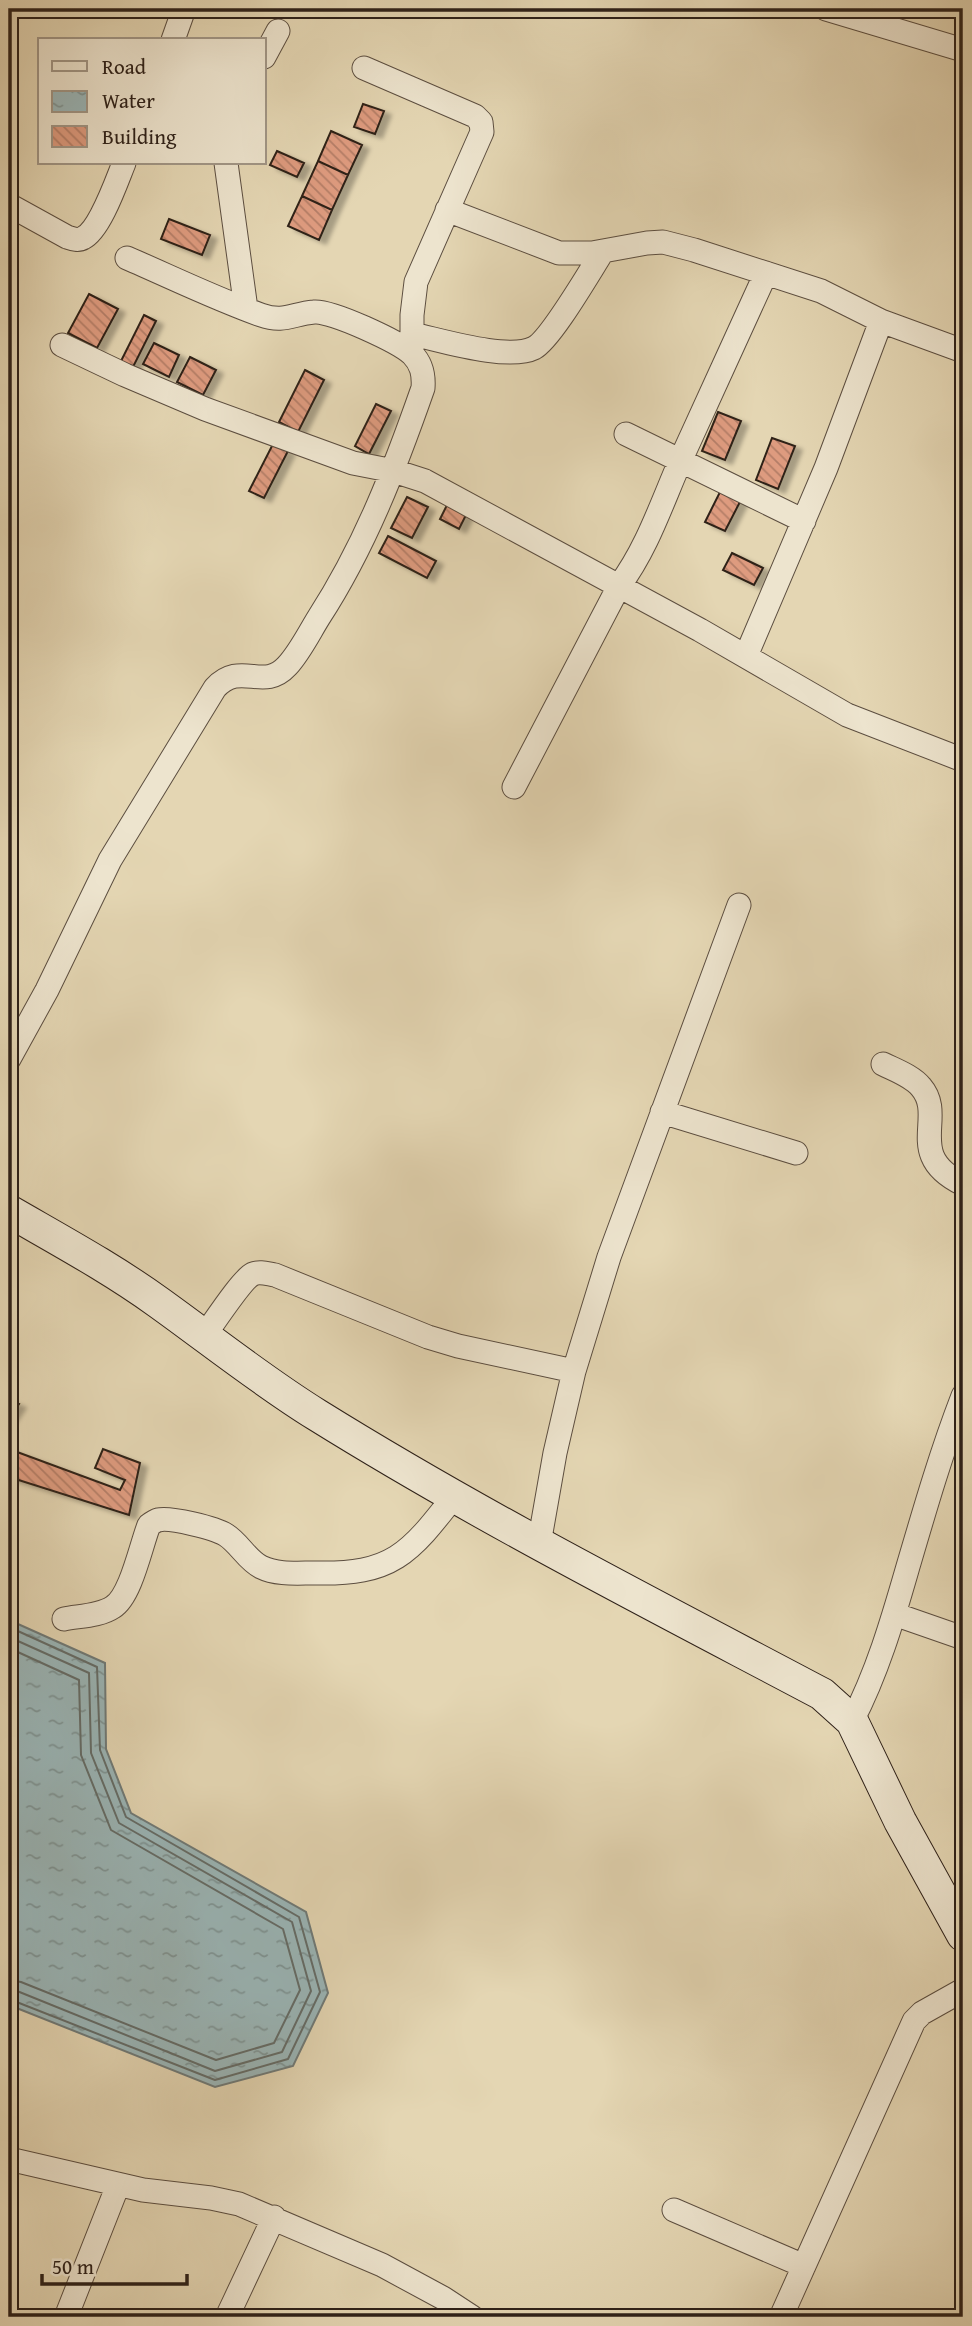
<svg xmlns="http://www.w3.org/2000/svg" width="972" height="2326" font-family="'Gentium Book Plus',serif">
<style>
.water{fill:url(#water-ripples);stroke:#6f7a78;stroke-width:2}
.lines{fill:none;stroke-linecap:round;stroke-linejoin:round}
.shore{stroke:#646c68;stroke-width:2}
.building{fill:url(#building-back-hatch);stroke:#2e2119;stroke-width:2;filter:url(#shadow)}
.minor-casing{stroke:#5c4e40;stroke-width:25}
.secondary-casing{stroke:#2e2119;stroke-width:34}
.minor{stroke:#ede4ce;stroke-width:23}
.secondary{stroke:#ede4ce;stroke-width:32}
</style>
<defs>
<pattern id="water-ripples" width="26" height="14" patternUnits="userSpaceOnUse" patternTransform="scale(1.75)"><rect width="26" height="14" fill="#9ab6b8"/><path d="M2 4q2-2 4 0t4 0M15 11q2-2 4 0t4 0" fill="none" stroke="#7e9495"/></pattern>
<pattern id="building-back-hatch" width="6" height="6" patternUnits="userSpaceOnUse" patternTransform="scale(1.75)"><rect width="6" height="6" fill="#de9b7f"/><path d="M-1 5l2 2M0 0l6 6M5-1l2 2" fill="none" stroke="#b47e67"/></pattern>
<filter id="shadow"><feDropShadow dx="7" dy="4" stdDeviation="2" flood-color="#0004"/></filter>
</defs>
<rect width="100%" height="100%" fill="#e4d6b3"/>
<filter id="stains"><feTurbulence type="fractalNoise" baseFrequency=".00286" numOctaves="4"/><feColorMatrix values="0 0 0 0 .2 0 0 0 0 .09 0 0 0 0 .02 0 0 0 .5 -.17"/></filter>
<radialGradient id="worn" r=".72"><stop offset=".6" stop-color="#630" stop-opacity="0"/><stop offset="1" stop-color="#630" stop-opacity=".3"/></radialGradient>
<!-- water -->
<path class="water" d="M9,1620L105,1663L106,1749L131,1813L306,1912L328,1993L293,2066L215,2087L9,2005Z"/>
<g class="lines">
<!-- shore -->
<path class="shore" d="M9,1627L97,1667L100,1750L126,1817L299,1917L320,1992L288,2059L215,2080L9,1999
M9,1637L89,1673L91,1753L119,1823L292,1922L311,1991L282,2052L215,2071L17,1991L9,1990
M9,1648L79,1680L81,1755L111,1830L283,1929L300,1990L274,2043L216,2060L21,1982L9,1980"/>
</g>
<!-- building -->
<path class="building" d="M363,104L384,111L375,134L354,127Z
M331,131L362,145L348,175L318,161Z
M277,151L304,163L297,177L270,165Z
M318,161L348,175L332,210L302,196Z
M302,196L332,210L319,240L288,226Z
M169,219L210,235L202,255L161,239Z
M89,294L118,309L97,348L68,333Z
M144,315L156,321L132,369L120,363Z
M154,343L179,355L169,377L143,364Z
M190,357L216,370L203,395L177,382Z
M305,370L324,380L298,432L279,422Z
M376,404L391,411L369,454L355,446Z
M718,412L741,421L725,460L702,451Z
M772,438L795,446L778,489L756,480Z
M273,444L288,451L264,498L249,491Z
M723,486L743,496L725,531L705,522Z
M407,497L428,507L412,538L391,528Z
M450,499L469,509L459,529L440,519Z
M388,536L436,561L427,578L379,553Z
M732,553L763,568L754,585L723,570Z
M9,1400L19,1404L9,1419Z
M9,1449L120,1490L125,1480L95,1468L103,1449L140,1463L129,1515L9,1477Z"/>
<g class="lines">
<defs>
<path id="minor" d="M826,9L963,50
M173,40L184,9
M264,57L278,31
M364,68L475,116L481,122L482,132L416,282L412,315V354
M226,163L246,309
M9,205L67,237C73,239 78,241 83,238C100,230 117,180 124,163
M447,210L559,253H592L647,243L663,242L694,250L821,291L881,321L963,351
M412,334C441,340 508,361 534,348C551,339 590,271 603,251
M62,345L125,375L205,409L353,463L394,471L425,481L700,630L847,715L963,760
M626,434L804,521
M746,656L826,468L881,321
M514,787L619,586C648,547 662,502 682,457C710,396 738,334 766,273
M9,1059L47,990L110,860L215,688C241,660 263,692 287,666C300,652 309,633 319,617C365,546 395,468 423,388C424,375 422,364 412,354C399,342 331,310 314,312C292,314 284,323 261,315C216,299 171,277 127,258
M883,1064C895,1070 912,1076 921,1087C947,1117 903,1155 963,1184
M662,1112L796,1153
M204,1336C213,1324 242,1279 253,1274C260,1271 268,1274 275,1275L428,1337L458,1346L574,1371
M539,1544L555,1453L574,1371L609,1257L739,905
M894,1614L963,1638
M64,1619C79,1616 100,1616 113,1607C131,1596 141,1545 149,1525C151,1524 156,1520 158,1520C170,1517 215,1528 226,1535C239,1543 247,1560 261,1567C277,1575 297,1573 314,1573C393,1575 409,1554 455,1495
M852,1721C877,1673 892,1622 907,1570C924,1512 941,1453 963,1396
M9,2159L143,2190L211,2198L239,2204L382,2265L443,2298L472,2317
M674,2210L804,2266
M66,2317L118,2185
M227,2317L274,2217
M781,2317L914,2021L922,2013L963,1990"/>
<path id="secondary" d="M9,1211C59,1240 111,1268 158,1302C211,1340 262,1381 317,1415C481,1517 652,1604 822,1694L852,1721L900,1821L963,1935"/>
</defs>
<!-- minor casing -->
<use href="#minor" class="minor-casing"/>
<!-- secondary casing -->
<use href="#secondary" class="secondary-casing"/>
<!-- minor -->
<use href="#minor" class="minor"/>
<!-- secondary -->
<use href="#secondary" class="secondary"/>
</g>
<!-- margin -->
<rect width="972" height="2326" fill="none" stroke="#e4d6b3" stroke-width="35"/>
<rect x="10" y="10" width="951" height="2305" fill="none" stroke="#2e2119" stroke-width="3.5"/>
<rect x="18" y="18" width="937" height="2291" fill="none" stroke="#2e2119" stroke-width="2"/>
<!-- legend -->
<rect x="38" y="38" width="228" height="126" fill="#ede4ce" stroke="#a19686" stroke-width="2"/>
<rect x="52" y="61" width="35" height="10" fill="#ede4ce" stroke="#a19686" stroke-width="2"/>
<text x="102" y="74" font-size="21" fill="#2e2119">Road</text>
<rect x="52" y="91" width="35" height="21" fill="url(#water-ripples)" stroke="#a19686" stroke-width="2"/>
<text x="102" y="108" font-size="21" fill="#2e2119">Water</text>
<rect x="52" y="126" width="35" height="21" fill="url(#building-back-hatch)" stroke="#a19686" stroke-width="2"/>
<text x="102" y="144" font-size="21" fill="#2e2119">Building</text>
<!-- scale -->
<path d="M42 2274v10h145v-10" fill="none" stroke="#2e2119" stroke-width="3.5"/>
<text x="52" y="2274" font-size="21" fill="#2e2119" stroke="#ede4ce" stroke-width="5" paint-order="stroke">50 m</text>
<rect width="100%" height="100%" filter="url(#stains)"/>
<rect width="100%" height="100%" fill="url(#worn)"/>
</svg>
